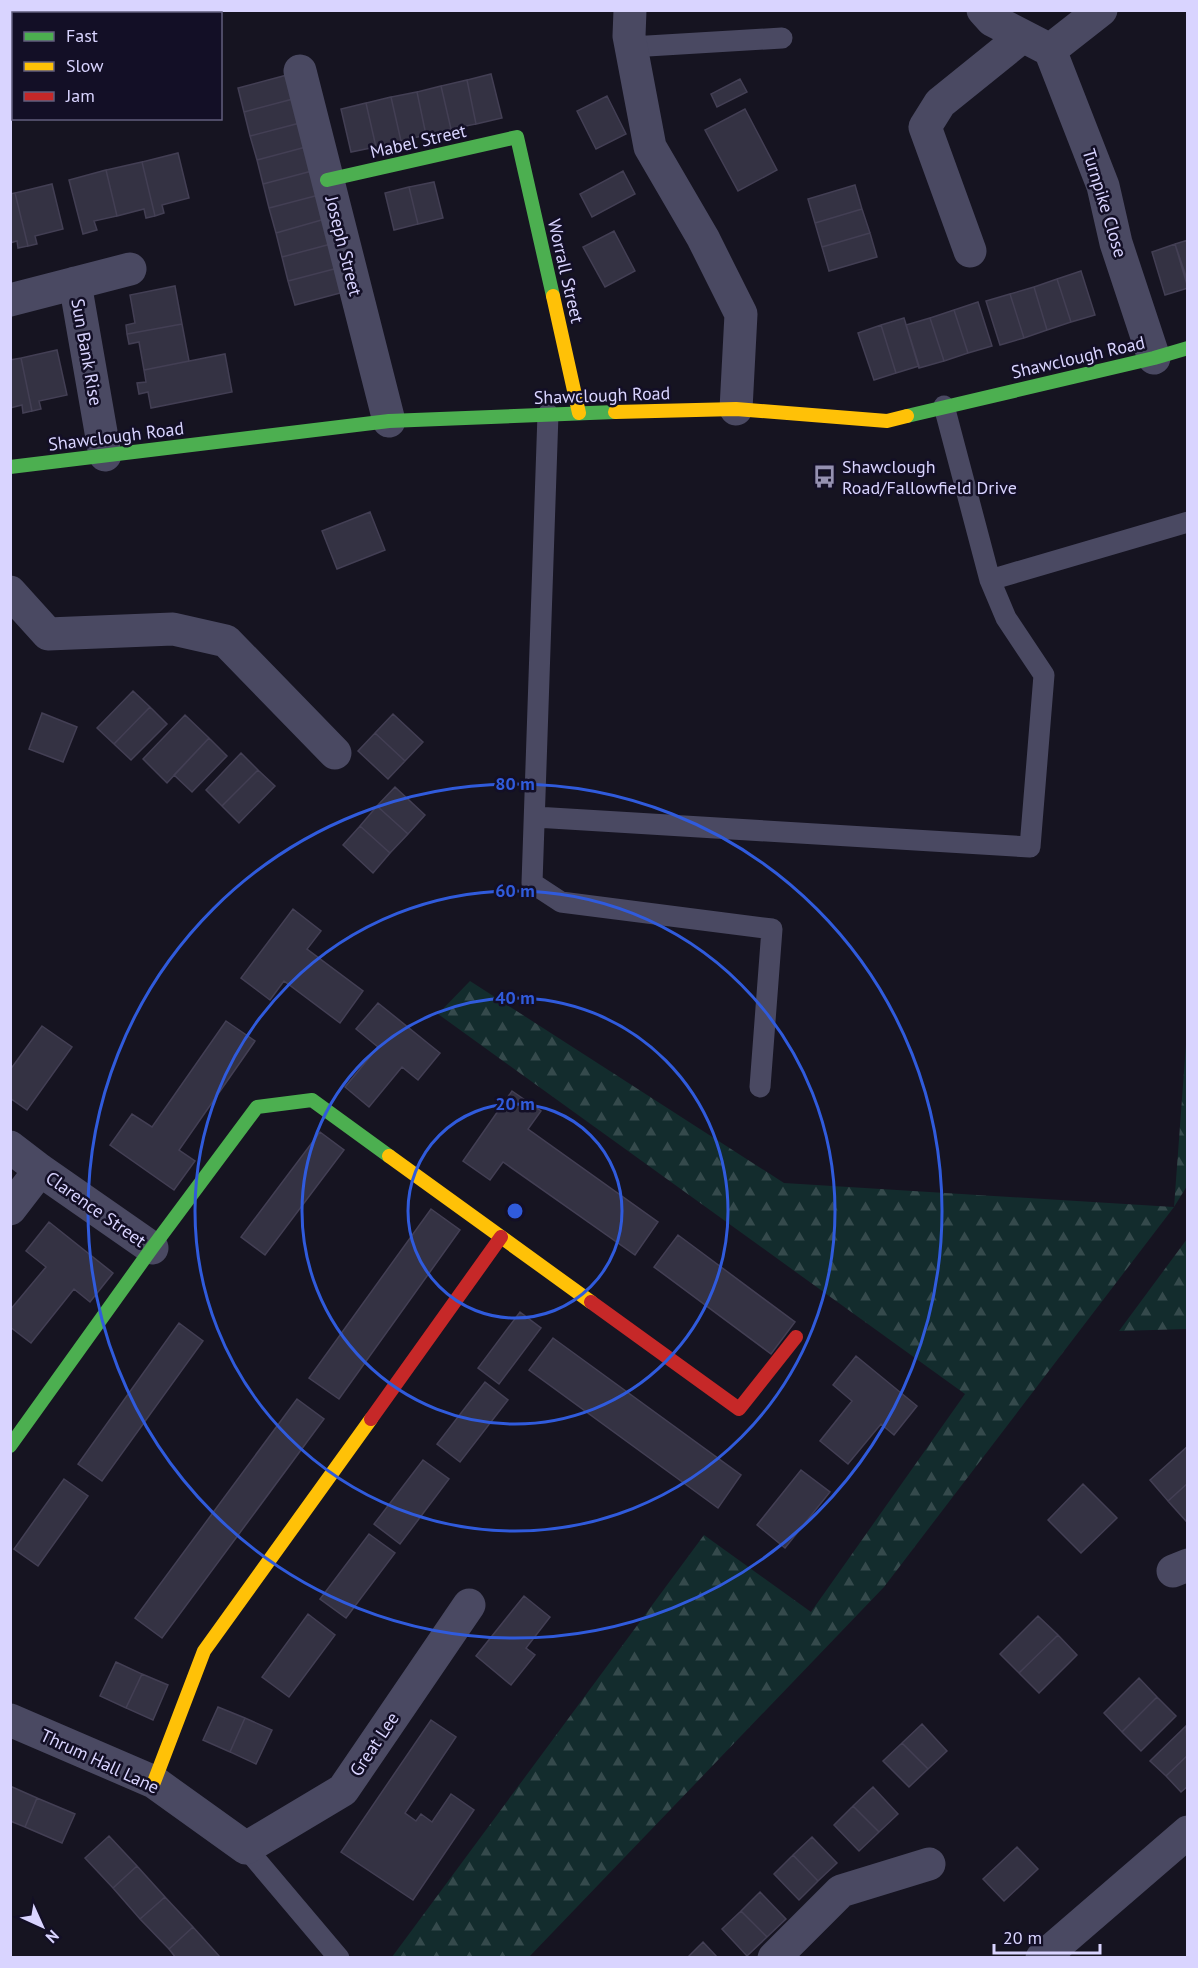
<svg xmlns="http://www.w3.org/2000/svg" width="1198" height="1968" font-family="'PT Sans',sans-serif">
<style>
.forest{fill:url(#forest-firs)}
.building{fill:#343243;stroke:#433f54;stroke-width:1.5}
.lines{fill:none;stroke-linecap:round;stroke-linejoin:round}
.lane{stroke:#4a4962;stroke-width:21}
.street{stroke:#4a4962;stroke-width:33}
.fast{stroke:#4caf50;stroke-width:14}
.slow{stroke:#ffc107;stroke-width:14}
.jam{stroke:#c62828;stroke-width:14}
.ring{fill:none;stroke:#305bdc;stroke-width:3}
.labels{text-anchor:middle;dominant-baseline:central;stroke-width:5;stroke-linejoin:round;paint-order:stroke}
.street-label{font-size:18px;fill:#d9d4ff;stroke:#130f26}
.poi-label{font-size:18px;fill:#d9d4ff;stroke:#130f26;text-anchor:start}
.centre{fill:#305bdc;stroke:#130f26;stroke-width:3}
.ring-label{font-size:18px;text-anchor:middle;font-weight:bold;fill:#305bdc;stroke:#130f26;stroke-width:5;stroke-linejoin:round;paint-order:stroke}
</style>
<defs>
<pattern id="forest-firs" width="22" height="20" patternUnits="userSpaceOnUse" patternTransform="scale(1.5)"><rect width="22" height="20" fill="#132c2d"/><path d="M5 1l3.5 6h-7zM16 11l3.5 6h-7z" fill="#354a4c"/></pattern>
</defs>
<rect width="100%" height="100%" fill="#161421"/>
<!-- forest -->
<path class="forest" d="M470,981L784,1183L1174,1207L1187,1031V1186L1174,1207L884,1587L529,1957H392L704,1535L811,1612L965,1394L438,1014Z
M1187,1239V1329L1119,1331Z"/>
<!-- building -->
<path class="building" d="M491,74L502,118L476,124L467,80Z
M287,75L293,99L244,112L238,88Z
M740,79L747,92L717,107L711,94Z
M467,80L476,124L451,129L441,86Z
M441,86L451,129L426,135L417,92Z
M417,92L426,135L401,141L391,97Z
M607,96L626,134L596,149L577,111Z
M391,97L401,141L376,147L366,103Z
M293,99L300,123L250,136L244,112Z
M366,103L376,147L351,152L341,109Z
M745,109L777,170L738,191L705,130Z
M300,123L306,147L257,160L250,136Z
M306,147L312,171L263,184L257,160Z
M178,153L189,198L162,205L164,213L155,216L142,162Z
M142,162L155,216L146,218L144,209L117,216L106,170Z
M106,170L117,216L94,221L97,230L83,234L69,180Z
M312,171L319,195L269,208L263,184Z
M623,171L635,194L592,217L580,194Z
M434,182L443,218L418,224L409,187Z
M52,184L63,229L35,236L37,244L28,246L15,193Z
M855,185L862,209L815,223L808,199Z
M409,187L418,224L394,230L385,193Z
M15,193L28,246L18,248L17,241L10,243V194Z
M319,195L325,219L276,233L269,208Z
M862,209L870,233L822,247L815,223Z
M325,219L331,244L282,257L276,233Z
M614,231L635,271L605,287L583,247Z
M870,233L877,257L829,271L822,247Z
M1188,240V282L1175,244Z
M331,244L338,268L288,281L282,257Z
M1175,244L1188,288L1165,295L1152,252Z
M338,268L344,292L295,305L288,281Z
M1081,271L1095,315L1071,322L1057,279Z
M1057,279L1071,322L1047,330L1034,287Z
M175,286L182,324L127,334L126,325L135,323L130,295Z
M1034,287L1047,330L1024,338L1010,294Z
M1010,294L1024,338L1000,345L986,301Z
M978,302L992,346L968,353L954,310Z
M954,310L968,353L944,361L930,318Z
M904,318L919,366L896,373L881,325Z
M930,318L944,361L919,368L906,325Z
M182,324L189,361L144,370L139,342L129,344L127,334Z
M881,325L896,373L874,380L858,333Z
M57,350L67,395L39,401L41,409L32,411L21,358Z
M225,354L232,392L151,408L148,392L139,394L137,383L146,382L144,370Z
M21,358L32,411L23,413L22,405L10,408V360Z
M370,512L385,550L337,569L322,531Z
M133,691L150,707L114,744L97,728Z
M150,707L167,724L131,760L114,744Z
M42,713L77,727L63,762L29,749Z
M393,714L423,742L405,761L375,733Z
M185,715L209,738L167,783L143,759Z
M375,733L405,761L388,779L358,751Z
M209,738L227,756L192,792L174,775Z
M241,753L258,770L222,806L206,790Z
M258,770L275,786L239,823L222,806Z
M395,787L425,815L408,834L377,806Z
M377,806L408,834L390,853L360,826Z
M360,826L390,853L373,873L343,845Z
M293,909L321,931L307,949L363,991L340,1023L284,981L270,1000L241,978Z
M378,1003L440,1053L418,1080L402,1067L369,1107L345,1087L378,1047L356,1029Z
M226,1021L255,1041L179,1150L195,1161L174,1190L110,1145L132,1114L152,1127Z
M42,1026L72,1047L27,1110L10,1098V1070Z
M512,1091L541,1111L528,1129L658,1222L635,1255L503,1162L490,1180L463,1161Z
M320,1132L344,1150L265,1255L241,1237Z
M431,1209L460,1230L339,1399L309,1378Z
M49,1222L113,1273L90,1302L74,1289L31,1343L10,1327V1310L46,1267L26,1251Z
M678,1235L795,1322L771,1354L654,1267Z
M520,1312L541,1328L499,1384L478,1368Z
M179,1323L203,1341L102,1481L78,1464Z
M553,1338L741,1475L718,1508L529,1370Z
M856,1356L917,1406L894,1435L881,1424L848,1464L820,1441L852,1401L833,1385Z
M485,1382L508,1400L460,1462L437,1444Z
M297,1399L324,1419L162,1638L135,1618Z
M1188,1446V1483L1168,1501L1150,1480Z
M423,1460L449,1479L400,1544L374,1524Z
M801,1470L830,1492L785,1548L757,1525Z
M64,1479L88,1496L38,1566L14,1549Z
M1188,1483V1520L1186,1521L1168,1501Z
M1083,1484L1117,1518L1081,1553L1048,1520Z
M369,1534L395,1553L346,1618L320,1599Z
M524,1596L550,1617L526,1648L535,1655L511,1685L476,1656Z
M308,1614L335,1635L289,1697L262,1677Z
M1038,1616L1058,1635L1019,1673L1000,1654Z
M1058,1635L1077,1655L1039,1693L1019,1673Z
M116,1662L142,1674L126,1708L100,1696Z
M142,1674L168,1685L153,1720L126,1708Z
M1139,1678L1157,1697L1122,1732L1104,1713Z
M1157,1697L1176,1716L1141,1751L1122,1732Z
M218,1707L245,1718L230,1752L203,1740Z
M245,1718L272,1730L256,1764L230,1752Z
M431,1720L456,1737L405,1813L416,1821L421,1814L432,1822L451,1794L474,1810L413,1900L341,1852Z
M922,1724L947,1751L928,1769L902,1743Z
M1186,1726L1188,1755L1166,1776L1150,1761Z
M902,1743L928,1769L909,1787L883,1761Z
M1188,1755V1786L1181,1792L1166,1776Z
M10,1786L37,1798L25,1827L10,1821Z
M873,1787L898,1814L879,1832L853,1806Z
M37,1798L75,1814L62,1843L25,1827Z
M853,1806L879,1832L859,1851L834,1825Z
M109,1836L137,1866L113,1888L85,1858Z
M812,1837L837,1863L818,1881L793,1855Z
M1017,1847L1038,1869L1004,1901L983,1879Z
M793,1855L818,1881L799,1900L774,1874Z
M137,1866L165,1897L140,1919L113,1888Z
M760,1892L786,1919L767,1937L741,1911Z
M165,1897L193,1927L169,1949L140,1919Z
M741,1911L767,1937L747,1956L722,1929Z
M193,1927L220,1957V1958H176L169,1949Z
M703,1942L718,1958H687Z"/>
<g class="lines">
<!-- lane -->
<path class="lane" d="M631,47L782,38
M548,414L532,883L561,902L772,929L760,1087
M990,580L1188,522
M535,817L1030,847L1044,675L1006,618L990,580L944,406
M246,1848L339,1958"/>
<!-- street -->
<path class="street" d="M630,10L629,36L650,147L703,238L741,314L736,409
M983,10L992,20L1050,50L1103,186L1116,243L1154,358
M1050,50L1101,10
M300,71L389,421
M970,251L925,127L940,103L1023,36
M75,283L105,455
M10,300L130,269
M10,592L48,634L173,629L226,641L335,753
M10,1147L40,1170L152,1248
M10,1209L40,1170
M1173,1571L1188,1565
M10,1720L154,1782L246,1848L343,1790L469,1605
M774,1958L841,1891L929,1864
M1042,1958L1188,1832"/>
<!-- fast -->
<path class="fast" d="M327,180L517,137L553,296
M907,416L1154,358L1188,348
M10,467L389,421L615,412
M10,1446L152,1248L257,1107L312,1100L389,1156"/>
<!-- slow -->
<path class="slow" d="M553,296L579,413
M615,412L736,409L887,421L907,416
M389,1156L591,1302
M154,1782L204,1651L371,1419"/>
<!-- jam -->
<path class="jam" d="M591,1302L739,1409L796,1337
M371,1419L501,1237"/>
</g>
<!-- distance rings -->
<g class="ring">
<circle cx="515" cy="1211" r="107"/>
<circle cx="515" cy="1211" r="213"/>
<circle cx="515" cy="1211" r="320"/>
<circle cx="515" cy="1211" r="427"/>
</g>
<!-- icons -->
<defs>
<symbol id="bus-bare" viewBox="-9 -9 18 18"><path d="M-5-6H5V4H4V6H2V4H-2V6H-4V4H-5ZM-3.5-4V0h7V-4ZM-3.5 1.2v1.5H-2V1.2ZM2 1.2v1.5H3.5V1.2Z" fill="#9591b1" stroke="#130f26" stroke-width="2.5" paint-order="stroke"/></symbol>
</defs>
<g fill-rule="evenodd">
<use href="#bus-bare" x="808" y="460" width="33" height="33"/>
</g>
<g class="labels">
<!-- street labels -->
<g class="street-label">
<text transform="translate(418 141) rotate(-13)">Mabel Street</text>
<text transform="translate(1105 203) rotate(73)">Turnpike Close</text>
<text transform="translate(344 246) rotate(76)">Joseph Street</text>
<text transform="translate(566 271) rotate(77)">Worrall Street</text>
<text transform="translate(87 352) rotate(80)">Sun Bank Rise</text>
<text transform="translate(1078 357) rotate(-13)">Shawclough Road</text>
<text transform="translate(602 395) rotate(-2)">Shawclough Road</text>
<text transform="translate(116 436) rotate(-7)">Shawclough Road</text>
<text transform="translate(96 1209) rotate(35)">Clarence Street</text>
<text transform="translate(374 1744) rotate(-56)">Great Lee</text>
<text transform="translate(100 1761) rotate(25)">Thrum Hall Lane</text>
</g>
<!-- poi labels -->
<g class="poi-label">
<text x="842" y="466">Shawclough<tspan x="842" dy="21">Road/Fallowfield Drive</tspan></text>
</g>
</g>
<circle cx="515" cy="1211" r="9" class="centre"/>
<g class="ring-label">
<text x="515" y="790">80 m</text>
<text x="515" y="897">60 m</text>
<text x="515" y="1004">40 m</text>
<text x="515" y="1110">20 m</text>
</g>
<!-- border -->
<rect width="1198" height="1968" fill="none" stroke="#d9d4ff" stroke-width="24"/>
<!-- legend -->
<rect x="12" y="12" width="210" height="108" fill="#130f26" stroke="#625e7d" stroke-width="1.5"/>
<rect x="24" y="32" width="30" height="9" fill="#4caf50" stroke="#625e7d" stroke-width="1.5"/>
<text x="66" y="42" font-size="18" fill="#d9d4ff">Fast</text>
<rect x="24" y="62" width="30" height="9" fill="#ffc107" stroke="#625e7d" stroke-width="1.5"/>
<text x="66" y="72" font-size="18" fill="#d9d4ff">Slow</text>
<rect x="24" y="92" width="30" height="9" fill="#c62828" stroke="#625e7d" stroke-width="1.5"/>
<text x="66" y="102" font-size="18" fill="#d9d4ff">Jam</text>
<!-- north arrow -->
<g transform="translate(42 1926) rotate(135)" stroke="#130f26" stroke-width="4.5" paint-order="stroke">
<path d="M0-4.5L10 22L0 15L-10 22Z" fill="#d9d4ff"/>
<text y="-9" font-size="16" font-weight="bold" text-anchor="middle" fill="#d9d4ff">N</text>
</g>
<!-- scale -->
<path d="M994 1944v9h106v-9" fill="none" stroke="#d9d4ff" stroke-width="3"/>
<text x="1003" y="1944" font-size="18" fill="#d9d4ff" stroke="#130f26" stroke-width="4.5" paint-order="stroke">20 m</text>
</svg>
